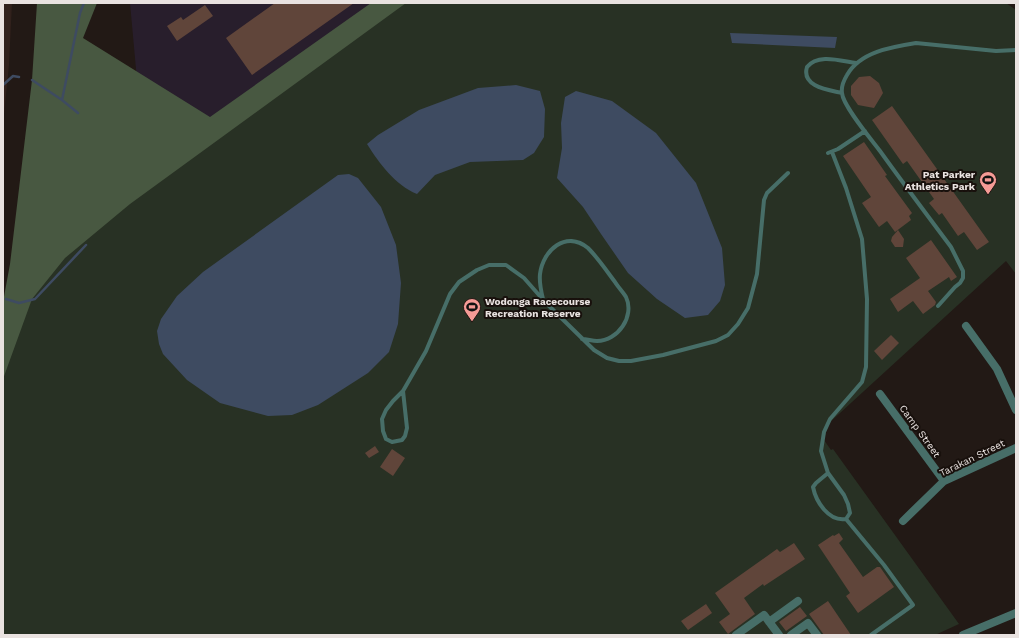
<svg xmlns="http://www.w3.org/2000/svg" width="1019" height="638" font-family="'Work Sans',sans-serif">
<style>
.built{fill:#31211c}
.industrial{fill:#281e2c}
.green{fill:#283124}
.forest{fill:#485841}
.water{fill:#3e4b61}
.lines{fill:none;stroke-linecap:round;stroke-linejoin:round}
.stream{stroke:#3e4b61;stroke-width:2.5}
.building{fill:#60453a}
.service{stroke:#476e68;stroke-width:4}
.minor{stroke:#476e68;stroke-width:8}
.labels{text-anchor:middle;dominant-baseline:central;stroke-width:4;stroke-linejoin:round;paint-order:stroke}
.poi-label{font-size:10px;font-weight:bold;fill:#e9e2e0;stroke:#18100c;text-anchor:end}
.street-label{font-size:10px;fill:#e9e2e0;stroke:#18100c}
</style>
<rect width="100%" height="100%" fill="#221915"/>
<!-- built -->
<path class="built" d="M3,3H12L9,65L3,124Z"/>
<!-- industrial -->
<path class="industrial" d="M130,3H391L200,139L137,80Z"/>
<!-- green -->
<path class="green" d="M397,3H1006L1016,10V274L1006,261L828,424L824,440L831,450L833,449L959,624L935,635H3V328L12,283Z"/>
<!-- forest -->
<path class="forest" d="M37,3H97L83,38L210,117L371,3H406L130,204L65,258L32,299L3,379V302L10,264L32,80Z"/>
<!-- water -->
<path class="water" d="M730,33L837,37L835,48L732,43Z
M516,85L540,91L545,109L544,137L534,153L523,160L470,162L435,175L417,194C395,185 379,163 367,144L378,135L419,110L478,88Z
M576,91L612,101L656,133L696,183L722,248L725,285L720,301L708,315L685,318L657,299L628,273L601,234L583,207L557,178L562,148L561,123L565,97Z
M349,174L358,178L381,207L396,245L401,283L398,324L389,352L368,373L318,405L292,415L268,416L220,403L187,380L163,354L159,344L157,331L161,319L177,296L203,272L338,175Z"/>
<g class="lines">
<!-- stream -->
<path class="stream" d="M32,80L62,100L78,113
M3,85L13,76L19,77
M62,100L80,13L84,3
M6,299L19,303L35,299L86,245"/>
</g>
<!-- building -->
<path class="building" d="M275,3H354L252,75L226,38Z
M205,5L213,16L177,41L167,26L181,17L183,20Z
M870,76L879,83L883,93L874,108L858,105L851,95V86L859,77Z
M892,106L989,242L977,250L964,232L958,236L942,213L939,215L929,203L934,199L907,161L903,164L872,120Z
M864,142L887,175L885,176L912,213L909,216L911,220L895,232L887,221L879,227L862,203L871,197L843,156Z
M898,230L904,239L903,247H895L891,241L892,237Z
M931,240L957,277L951,281L949,277L928,291L936,302L935,305L923,314L913,301L898,312L890,299L920,278L906,258Z
M891,335L899,343L882,360L874,351Z
M375,446L379,452L369,458L365,453Z
M392,449L405,458L393,476L380,467Z
M839,533L843,539L839,543L863,577L877,567H880L894,587L858,613L846,596L850,593L818,545L833,535L834,536Z
M794,543L805,559L764,586L763,584L744,598L755,614L728,634L719,622L730,614L715,593L777,549L780,552Z
M828,601L851,635H824L809,614Z
M706,604L712,613L688,630L681,621Z
M800,607L807,616L786,631L779,622Z"/>
<g class="lines">
<!-- service -->
<path class="service" d="M842,93C829,90 801,87 807,67C818,53 841,61 856,63
M832,152L846,188L862,239L867,299L866,367L862,382L830,419L824,432L821,451L828,473L844,495L848,504L850,513L846,519L884,565L913,605L871,635
M828,153L838,149L865,131
M543,299C541,291 539,283 540,274C543,250 566,230 588,248C598,258 606,270 615,282C618,287 623,292 626,297C635,316 618,341 597,341C592,341 587,339 582,339
M938,306L955,287L960,283L963,278V271L951,247C927,215 903,183 880,151C871,139 843,106 842,93C841,87 844,80 847,75C860,52 891,47 916,43L996,51L1016,50
M403,391L407,428L405,436L402,440L392,442L386,439L383,431L382,419L386,410L393,401L403,391L426,351L450,294L459,282L477,270L489,265H506L524,278L546,303L594,350L607,358L619,361H631L663,355L716,341L728,335L738,324L748,308L757,274L764,200L767,193L788,173
M828,473L816,483L813,487C816,502 829,522 846,519"/>
<!-- minor -->
<path class="minor" d="M966,326L997,369L1016,410
M880,394L944,481
M903,521L944,481L1016,448
M769,622L798,601
M736,635L764,615L779,635
M791,635L808,623L817,635
M963,635L1016,613"/>
</g>
<!-- icons -->
<defs>
<symbol id="stadium-pin" viewBox="-11 -11 22 30"><path d="M0 17L-7.5 6A9.5 9.5 0 1 1 7.5 6Z" fill="#f59b96" stroke="#18100c"/><path d="M0-5a6.5 5 0 1 0 0 10a6.5 5 0 1 0 0-10ZM-3.5-1.8h7v3.6h-7Z" fill="#111"/></symbol>
</defs>
<g fill-rule="evenodd">
<use href="#stadium-pin" x="978" y="170" width="20" height="27"/>
<use href="#stadium-pin" x="462" y="297" width="20" height="27"/>
</g>
<g class="labels">
<!-- poi labels -->
<g class="poi-label">
<text x="975" y="174">Pat Parker<tspan x="975" dy="12">Athletics Park</tspan></text>
<text x="485" y="301" text-anchor="start">Wodonga Racecourse<tspan x="485" dy="12">Recreation Reserve</tspan></text>
</g>
<!-- street labels -->
<g class="street-label">
<text transform="translate(920 431) rotate(54)">Camp Street</text>
<text transform="translate(972 458) rotate(-26)">Tarakan Street</text>
</g>
</g>
<!-- border -->
<rect width="1019" height="638" fill="none" stroke="#e9e2e0" stroke-width="8"/>
</svg>
